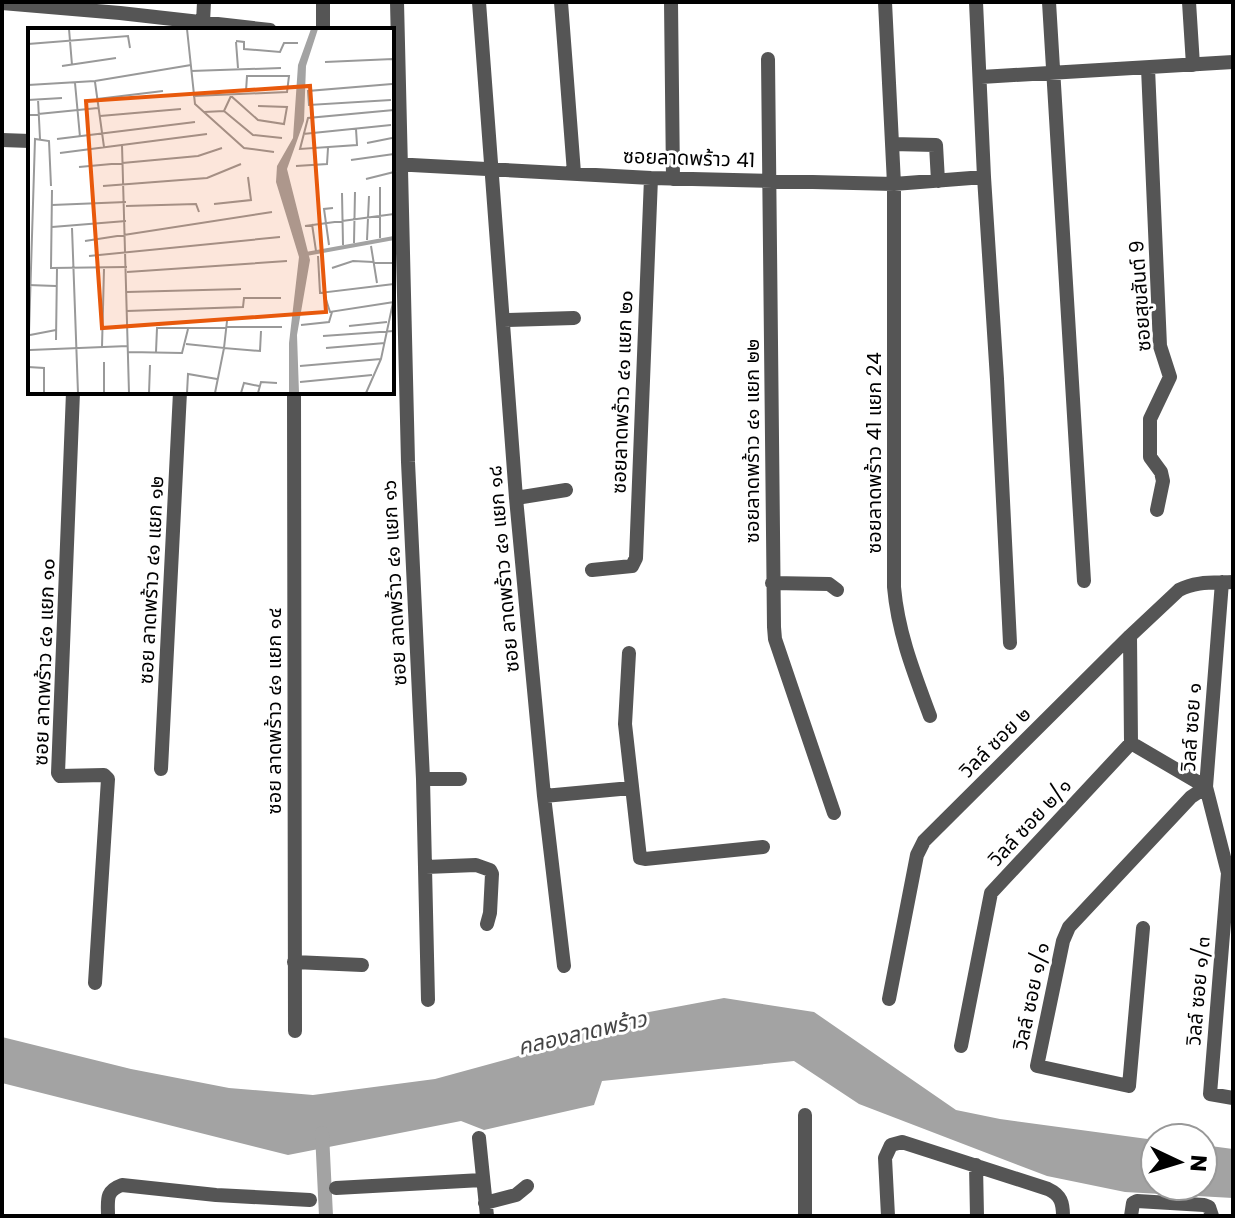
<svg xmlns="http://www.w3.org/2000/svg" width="1235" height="1218" font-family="Poppins,'Noto Sans Thai',sans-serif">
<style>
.water{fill:#a3a3a3}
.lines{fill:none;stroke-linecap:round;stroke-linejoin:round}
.canal{stroke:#a3a3a3;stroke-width:14}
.minor{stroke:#555;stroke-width:14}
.labels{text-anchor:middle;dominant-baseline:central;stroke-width:6;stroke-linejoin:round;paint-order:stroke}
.street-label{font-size:20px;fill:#000;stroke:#fff}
.water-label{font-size:22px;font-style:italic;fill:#444;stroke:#fff}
.inset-river{fill:none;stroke:#a3a3a3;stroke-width:4}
.inset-road{fill:none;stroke:#999;stroke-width:2}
.view{fill:#e8590c;fill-opacity:0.15;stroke:#e8590c;stroke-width:4}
.inset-edge{fill:none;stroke:#000;stroke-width:4}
</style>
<rect width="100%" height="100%" fill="#fff"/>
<!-- water -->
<path class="water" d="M724,998L814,1012L956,1110L1000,1119L1155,1140V1186H1203V1145L1233,1149V1198L1125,1192L1047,1176L859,1104L794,1061L602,1081L594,1105L484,1130L461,1121L288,1155L2,1083V1037L131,1069L229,1088L313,1095L435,1079L515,1057L633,1015Z"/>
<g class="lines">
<!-- canal -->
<path class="canal" d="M322,1133L326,1216"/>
<!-- minor -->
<path class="minor" d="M397,2L408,462L423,779L428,1000
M479,2L516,498L544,796L564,966
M561,2L574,173
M671,2L673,179
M885,2L894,184V587C898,633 914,673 930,716
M976,2L984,177L997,379L1010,643
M1049,2L1084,581
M1189,2L1193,65
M2,3L120,13L270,30
M203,22L204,2
M323,30V2
M768,59L774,627L775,639L834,813
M1148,68L1160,346L1170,377L1150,419V457L1161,472L1163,481L1157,510
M981,77L1233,62
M2,140L30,141
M892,144L936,145L938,181
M393,164L651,178L894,184L984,177
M504,320L574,318
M73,392L58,773L60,776L104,775L108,779L95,983
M294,392L295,1031
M516,498L566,490
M592,570L632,566L636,558L651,178
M1222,582L1206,787L1228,873L1210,1094L1233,1098
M772,583L829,584L837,590
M629,653L625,724L640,858L645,859L763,847
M1131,743L1206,787L1191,797L1069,927L1063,941L1037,1066L1129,1086L1143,928
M161,769L180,392
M423,779H460
M544,796L631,788
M426,867L476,865L490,870L492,874L490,913L487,924
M294,962L362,965
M889,999L917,855L924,841L1130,636L1179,590C1196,581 1214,583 1233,582
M961,1046L991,893L1131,743L1130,636
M805,1115V1216
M479,1138L487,1216
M976,1165L977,1216
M336,1188L482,1180
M485,1203L516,1195L527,1186
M108,1216C108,1200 105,1191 122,1185L216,1195L310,1200
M888,1216L885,1158L891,1145L902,1142L1048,1189C1061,1195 1063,1203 1063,1216
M1131,1216L1133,1203L1137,1201L1204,1205L1209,1207L1212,1216"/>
</g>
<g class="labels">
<!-- street labels -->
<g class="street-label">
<text transform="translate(689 158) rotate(2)">ซอยลาดพร้าว 41</text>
<text transform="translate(1140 296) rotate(-94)">ซอยสุขสันต์ 9</text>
<text transform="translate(622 392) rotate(-88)">ซอยลาดพร้าว ๔๑ แยก ๒๐</text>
<text transform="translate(752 441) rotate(-90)">ซอยลาดพร้าว ๔๑ แยก ๒๒</text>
<text transform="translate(874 453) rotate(-90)">ซอยลาดพร้าว 41 แยก 24</text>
<text transform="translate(503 569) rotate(-95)">ซอย ลาดพร้าว ๔๑ แยก ๑๘</text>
<text transform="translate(151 580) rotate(-87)">ซอย ลาดพร้าว ๔๑ แยก ๑๒</text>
<text transform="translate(394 583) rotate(-93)">ซอย ลาดพร้าว ๔๑ แยก ๑๖</text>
<text transform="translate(44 662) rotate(-88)">ซอย ลาดพร้าว ๔๑ แยก ๑๐</text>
<text transform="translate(274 711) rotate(-90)">ซอย ลาดพร้าว ๔๑ แยก ๑๔</text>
<text transform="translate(1191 727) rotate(-86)">วิลล์ ซอย ๑</text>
<text transform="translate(995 742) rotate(-45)">วิลล์ ซอย ๒</text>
<text transform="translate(1030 822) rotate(-47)">วิลล์ ซอย ๒/๑</text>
<text transform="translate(1198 991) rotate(-85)">วิลล์ ซอย ๑/๓</text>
<text transform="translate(1031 996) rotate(-78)">วิลล์ ซอย ๑/๑</text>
</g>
<!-- water labels -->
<g class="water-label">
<text transform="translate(582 1033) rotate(-13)">คลองลาดพร้าว</text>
</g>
</g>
<!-- overview -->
<g transform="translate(28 28)">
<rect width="366" height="366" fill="#fff"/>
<path d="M283,1H290L278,38L276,93L259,141L282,232L269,307L271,365H261V315L271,229L248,154L249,138L265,110L270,37Z" fill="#a3a3a3"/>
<path class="inset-river" d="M278,226L366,210"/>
<path class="inset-road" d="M41,1L44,37M159,1L167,76L216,120L246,124M366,5V129M208,13L216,14V21L252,24L256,15H270M208,14L210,40M0,16L100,8L102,20M297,34L365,31M34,38L88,30M163,43L253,40M67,54L76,119M47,55L52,109M0,57L67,53L163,37M165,68L259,64L261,48H219L218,63M10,71L12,111M69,71L135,63M0,72L34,70M363,72L281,77L280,63L364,56M196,83L203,68L230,92L256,96L259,79L230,78M176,84L196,83L225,107L254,110M0,87L70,80M72,88L153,81M328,101L329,117L272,121L280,90L366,82M275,106L363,97M29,111L167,94M339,115L364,110M94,117L101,365M32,125L179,106M323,132L366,126M268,138L299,136L300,120M51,139L170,128L194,120M338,151L366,144M75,158L179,150L213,136M24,162L23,240L99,239M314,165L315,217M186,176L223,172L220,149M24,177L98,174M98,178L168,176L171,184M284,196L288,223M277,198L366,186M24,199L98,193M44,200L50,365M352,210V159M339,212L341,168M57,213L244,184M326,215L327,164M301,217L296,181L305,180M343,218L349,255M61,228L252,209M290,228L292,265L366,256M304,240L325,233L366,235M99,244L259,233M0,257L28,258M99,264L213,261M296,265L302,284L366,274M99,283L215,279L216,270H253M273,297L301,294L304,284M321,298L359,294M198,299H254M2,307L28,302M295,308L366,303M28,312L29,240M158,316L196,320L199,293M74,319L76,241M298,320L357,315M2,322L100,318M100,324L154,325L160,301M128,324L129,300H198M76,334V365M0,337L7,111L21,113L23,158M272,338L353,331M0,339L16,340V365M272,354L344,347M121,365L122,337M159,365L160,346L189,351M187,365L196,320L232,323L233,303M213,365L216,355L231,358M230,365L233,354L249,355M338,365L353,331L366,270"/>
<path class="view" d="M282,58L298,284L74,300L58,73Z"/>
<rect width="366" height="366" class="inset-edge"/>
</g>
<!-- border -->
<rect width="1235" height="1218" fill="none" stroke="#000000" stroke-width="8"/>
<!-- north arrow -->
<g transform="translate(1179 1162) rotate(94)"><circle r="38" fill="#ffffff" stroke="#999999" stroke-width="2"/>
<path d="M0-6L14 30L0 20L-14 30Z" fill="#000000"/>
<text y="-12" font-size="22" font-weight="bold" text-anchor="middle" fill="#000000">N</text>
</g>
</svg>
